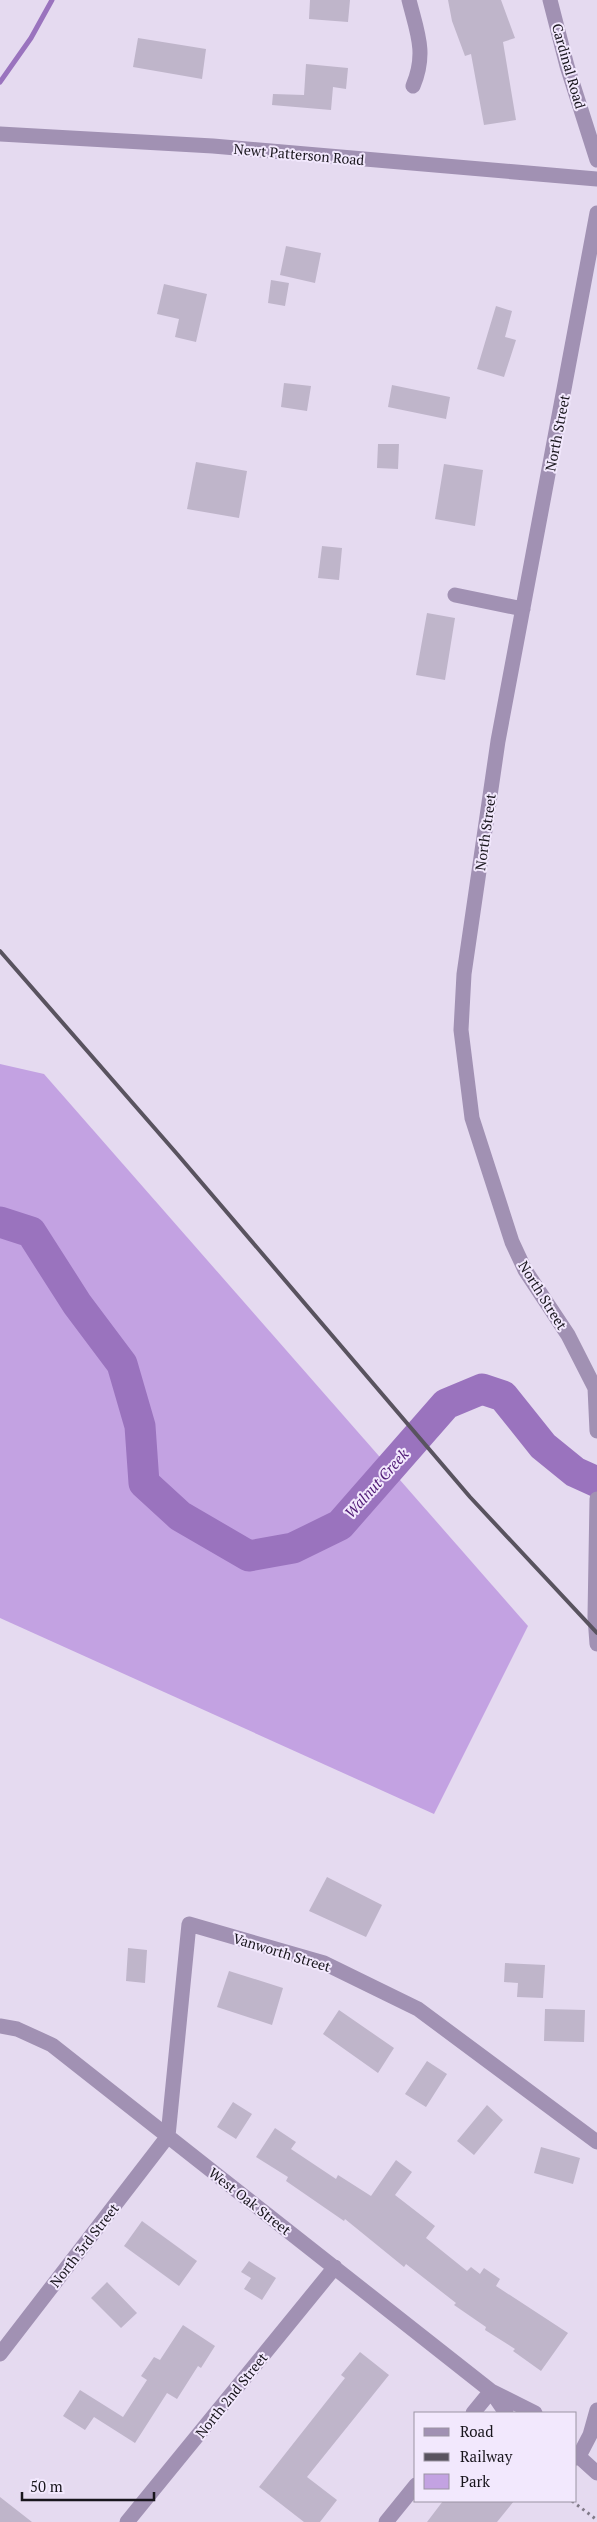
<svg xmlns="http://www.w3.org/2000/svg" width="597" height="2522" font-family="'PT Serif',serif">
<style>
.green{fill:#c3a2e2}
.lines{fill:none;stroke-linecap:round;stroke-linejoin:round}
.stream{stroke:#9a73be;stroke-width:5}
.river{stroke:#9a73be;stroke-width:31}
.building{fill:#bfb5ca}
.path{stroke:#817a88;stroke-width:3;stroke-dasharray:2.5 4;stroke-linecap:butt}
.minor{stroke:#a191b3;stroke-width:15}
.rail{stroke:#59535f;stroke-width:4}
.labels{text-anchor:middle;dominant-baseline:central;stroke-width:4;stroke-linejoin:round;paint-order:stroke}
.street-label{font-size:14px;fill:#18151c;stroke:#f2e8fd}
.water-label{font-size:15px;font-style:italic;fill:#511b76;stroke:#f2e8fd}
</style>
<rect width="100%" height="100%" fill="#e5daf0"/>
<!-- green -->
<path class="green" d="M0,1064L44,1074L528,1626L434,1814L0,1618Z"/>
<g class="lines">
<!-- stream -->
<path class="stream" d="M0,82L31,38L52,0"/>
<!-- river -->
<path class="river" d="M0,1222L31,1232L77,1304L122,1364L140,1426L144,1483L180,1516L249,1556L293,1548L340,1525L446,1404L482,1389L503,1396L543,1446L575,1472L597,1482"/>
</g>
<!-- building -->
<path class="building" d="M310,0H350L348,22L309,19Z
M448,0H501L515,38L503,42L516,120L484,125L471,54L465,56L452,21Z
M138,38L206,49L202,79L133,67Z
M306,64L348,68L346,89L333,87L331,110L272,105L273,94L304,95Z
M286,246L321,253L315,283L280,275Z
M271,280L289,283L285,306L268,303Z
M164,284L207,294L196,342L175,337L179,319L157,314Z
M496,306L512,311L505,337L516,340L504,377L477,369Z
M284,383L311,386L307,411L281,407Z
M392,385L450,397L446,419L388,407Z
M378,444H399L398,469L377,468Z
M196,462L247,471L239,518L187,509Z
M444,464L483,470L475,526L435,519Z
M322,546L342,548L339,580L318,578Z
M427,613L455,618L445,680L416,675Z
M327,1877L382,1905L366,1937L309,1911Z
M128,1948L147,1950L145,1983L126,1981Z
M505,1963L545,1965L543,1998L517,1997L518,1983L504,1982Z
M229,1971L283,1988L272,2025L217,2007Z
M545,2009L585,2010L584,2042L544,2041Z
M339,2010L394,2048L378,2073L323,2034Z
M427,2061L447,2074L426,2107L405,2094Z
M233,2102L252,2114L236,2139L217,2127Z
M487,2105L503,2120L474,2155L457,2141Z
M275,2128L296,2142L291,2149L336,2179L338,2175L371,2196L396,2160L412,2172L395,2195L435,2226L426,2238L467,2271L471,2267L480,2274L484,2268L500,2279L496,2286L568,2333L541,2371L513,2351L515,2349L485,2330L486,2327L454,2305L456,2303L406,2264L404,2267L345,2219L344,2221L286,2181L288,2177L256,2157Z
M541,2147L580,2158L573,2184L534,2173Z
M142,2221L197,2261L179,2286L124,2246Z
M249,2261L276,2278L262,2300L244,2289L251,2278L241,2272Z
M107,2282L137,2313L121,2328L91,2298Z
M183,2325L215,2346L201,2368L198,2366L177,2399L167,2393L135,2443L94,2417L85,2430L63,2416L80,2390L123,2417L147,2380L141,2376L154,2357L160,2360Z
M360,2352L389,2375L307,2477L337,2500L320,2522H304L259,2487L345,2378L341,2375Z
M0,2497L32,2522H0Z
M443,2501H514L497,2522H427Z"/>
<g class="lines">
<!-- path -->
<path class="path" d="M572,2501L597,2520"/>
<!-- minor -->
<path class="minor" d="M409,0C417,32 427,53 413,86
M550,0L567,66L597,160
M0,134L213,146L597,179
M597,213L498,741L464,974L461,1030L472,1118L512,1242L525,1270L568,1335L595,1388L597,1431
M455,595L523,609
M597,1499L595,1617L597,1644
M0,2026L17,2029L52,2045L491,2391L535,2413
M0,2354L168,2136L189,1924L324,1963L418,2009L597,2142
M491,2391L506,2413
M473,2413L491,2391
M576,2454L597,2473
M578,2458L590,2435L597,2410
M127,2522L335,2267
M386,2522L416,2485"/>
<!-- rail -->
<path class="rail" d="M0,951L178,1155L470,1497L597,1633"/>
</g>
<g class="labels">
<!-- street labels -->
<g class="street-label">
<text transform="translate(569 66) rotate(74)">Cardinal Road</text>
<text transform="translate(299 154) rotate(5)">Newt Patterson Road</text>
<text transform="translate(557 433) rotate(-79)">North Street</text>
<text transform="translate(485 832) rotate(-82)">North Street</text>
<text transform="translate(543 1295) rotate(58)">North Street</text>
<text transform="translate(282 1952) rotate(17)">Vanworth Street</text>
<text transform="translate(250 2201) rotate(38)">West Oak Street</text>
<text transform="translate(84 2245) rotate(-52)">North 3rd Street</text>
<text transform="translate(231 2395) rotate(-51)">North 2nd Street</text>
</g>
<!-- water labels -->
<g class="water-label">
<text transform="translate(376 1483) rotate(-48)">Walnut Creek</text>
</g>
</g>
<!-- legend -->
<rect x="414" y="2412" width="162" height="90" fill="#f2e8fd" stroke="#9b94a3"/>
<rect x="424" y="2428" width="25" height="8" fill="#a191b3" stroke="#9b94a3"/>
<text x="460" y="2437" font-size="15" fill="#18151c">Road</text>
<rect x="424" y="2453" width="25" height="8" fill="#59535f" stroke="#9b94a3"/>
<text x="460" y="2462" font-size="15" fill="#18151c">Railway</text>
<rect x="424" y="2474" width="25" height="15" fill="#c3a2e2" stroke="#9b94a3"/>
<text x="460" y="2487" font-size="15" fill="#18151c">Park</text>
<!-- scale -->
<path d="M22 2492v8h132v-8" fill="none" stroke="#18151c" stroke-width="2.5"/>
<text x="30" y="2492" font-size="15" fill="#18151c" stroke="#f2e8fd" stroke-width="4" paint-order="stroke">50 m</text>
</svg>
